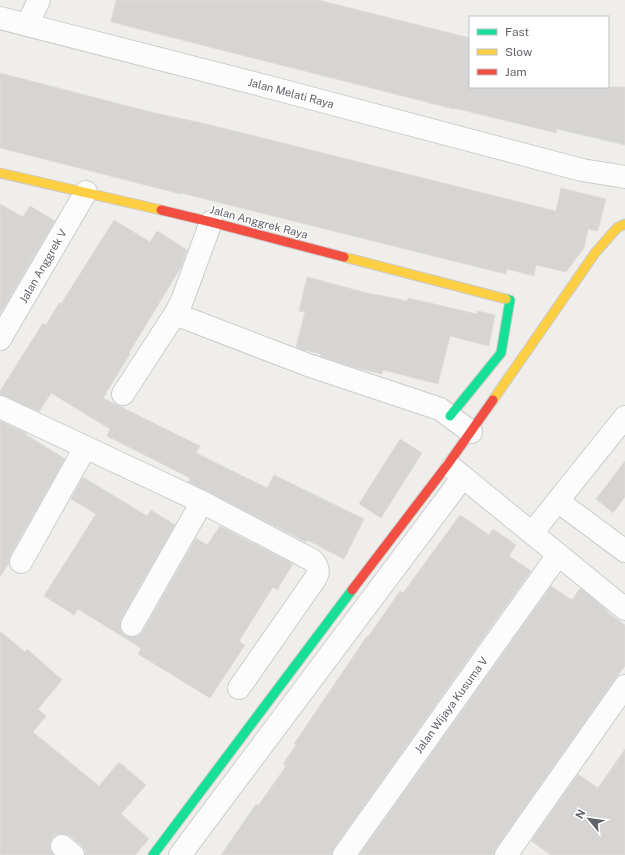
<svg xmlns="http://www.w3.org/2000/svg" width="625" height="855" font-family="'Public Sans',sans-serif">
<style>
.building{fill:#d6d5d3;stroke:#deddd9}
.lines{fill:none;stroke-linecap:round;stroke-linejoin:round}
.street-casing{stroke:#cbcccc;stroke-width:24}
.fast-casing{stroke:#cacacb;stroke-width:11}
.slow-casing{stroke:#cacacb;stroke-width:11}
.jam-casing{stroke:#cacacb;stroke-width:11}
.street{stroke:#fdfcfc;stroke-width:22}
.fast{stroke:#16e098;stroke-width:9}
.slow{stroke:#ffcf43;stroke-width:9}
.jam{stroke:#f24e42;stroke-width:9}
.labels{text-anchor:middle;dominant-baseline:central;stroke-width:3;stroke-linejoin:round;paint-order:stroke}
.street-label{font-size:11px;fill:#5f6368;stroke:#fff}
</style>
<rect width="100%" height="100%" fill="#efeeea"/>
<!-- building -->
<path class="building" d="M116,0H318L470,38V87H625V145L557,129L556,133L454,108V109L111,22Z
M0,73L155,113L202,123L556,211L561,188L606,199L598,230L597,231L588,229L584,248L566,272L536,265L534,276L507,269L506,274L181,193V194L0,148Z
M0,204L23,217L30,206L55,221L0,314Z
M114,220L150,242L157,231L187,250L181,267L129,353L130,354L103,398L200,446L196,453L267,488L274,475L364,519L344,559L307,540L306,542L188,482L190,478L107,436L110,429L51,393L39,412L5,396L0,395V391L43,323L46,325L59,303L61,304Z
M307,277L375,295V294L407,301L408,298L477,314L478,311L495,315L489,346L450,336L438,384L383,370L382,374L353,367L320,356L321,354L304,350L296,347L305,312L299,311Z
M0,421L26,433L25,434L65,459L10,556L9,563L0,577Z
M400,439L422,453L381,518L359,504Z
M625,461V497L613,513L596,499Z
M83,477L147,516L151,510L175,525L121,619L120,625L121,631L126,636L132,637L138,636L143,631L196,538L207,545L220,526L293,564L277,590L273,587L239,641L245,645L210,698L138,654L141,648L78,609L74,615L44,596L96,514L71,499Z
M460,515L489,535L493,529L516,545L509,556L531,571L334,848L332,855H221L256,804L258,806L286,766L283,764L296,745L294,744L367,636L368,637L400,591L403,593Z
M551,586L572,600L580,588L608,611L607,612L625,625V666L615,679L496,848L494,855H359Z
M0,631L25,652L27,649L62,680L38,709L46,716L33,732L99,786L119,762L146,785L121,814L149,839L135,855H85V850L81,845L70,836L64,834H57L52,838L50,844V850L54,855H0Z
M625,749V855H551L531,841L578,774L598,788Z"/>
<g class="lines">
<defs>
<path id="street" d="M0,18L265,86L582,170L625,177
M27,25L39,0
M175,314L308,365L440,409L471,432
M0,339L86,192
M123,394L175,314L182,301L211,222
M0,407L202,502L312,560C318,566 320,571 315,579L239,688
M452,468L625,609
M559,502L625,551
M532,533L625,417
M21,562L85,448
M132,625L202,502
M62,846L73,855
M180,855L463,477
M344,855L558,555
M506,855L625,686"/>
<path id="fast" d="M450,416L501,353L510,300L506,299
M153,855L352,590"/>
<path id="slow" d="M0,173L161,210
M344,257L506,299
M493,400L595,253L617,228L625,224"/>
<path id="jam" d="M161,210L211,222L344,257
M352,590L448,464L493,400"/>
</defs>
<!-- street casing -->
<use href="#street" class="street-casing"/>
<!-- fast casing -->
<use href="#fast" class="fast-casing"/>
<!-- slow casing -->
<use href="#slow" class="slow-casing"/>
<!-- jam casing -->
<use href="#jam" class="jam-casing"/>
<!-- street -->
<use href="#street" class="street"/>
<!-- fast -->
<use href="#fast" class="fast"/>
<!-- slow -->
<use href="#slow" class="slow"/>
<!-- jam -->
<use href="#jam" class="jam"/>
</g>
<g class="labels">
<!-- street labels -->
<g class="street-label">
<text transform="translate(291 93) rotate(15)">Jalan Melati Raya</text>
<text transform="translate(259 222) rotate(15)">Jalan Anggrek Raya</text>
<text transform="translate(43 266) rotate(-60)">Jalan Anggrek V</text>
<text transform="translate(451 705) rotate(-54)">Jalan Wijaya Kusuma V</text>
</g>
</g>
<!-- legend -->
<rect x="469" y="16" width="140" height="72" fill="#ffffff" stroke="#bfc1c3"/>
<rect x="477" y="29" width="20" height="6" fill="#16e098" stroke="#bfc1c3"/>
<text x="505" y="36" font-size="12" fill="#5f6368">Fast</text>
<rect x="477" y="49" width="20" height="6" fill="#ffcf43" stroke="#bfc1c3"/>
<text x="505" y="56" font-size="12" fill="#5f6368">Slow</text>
<rect x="477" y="69" width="20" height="6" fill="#f24e42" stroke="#bfc1c3"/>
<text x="505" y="76" font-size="12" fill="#5f6368">Jam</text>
<!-- north arrow -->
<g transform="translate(589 819) rotate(299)" stroke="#ffffff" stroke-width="3" paint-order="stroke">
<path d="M0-3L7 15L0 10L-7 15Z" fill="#5f6368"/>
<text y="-6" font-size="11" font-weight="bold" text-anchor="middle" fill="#5f6368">N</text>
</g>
</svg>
